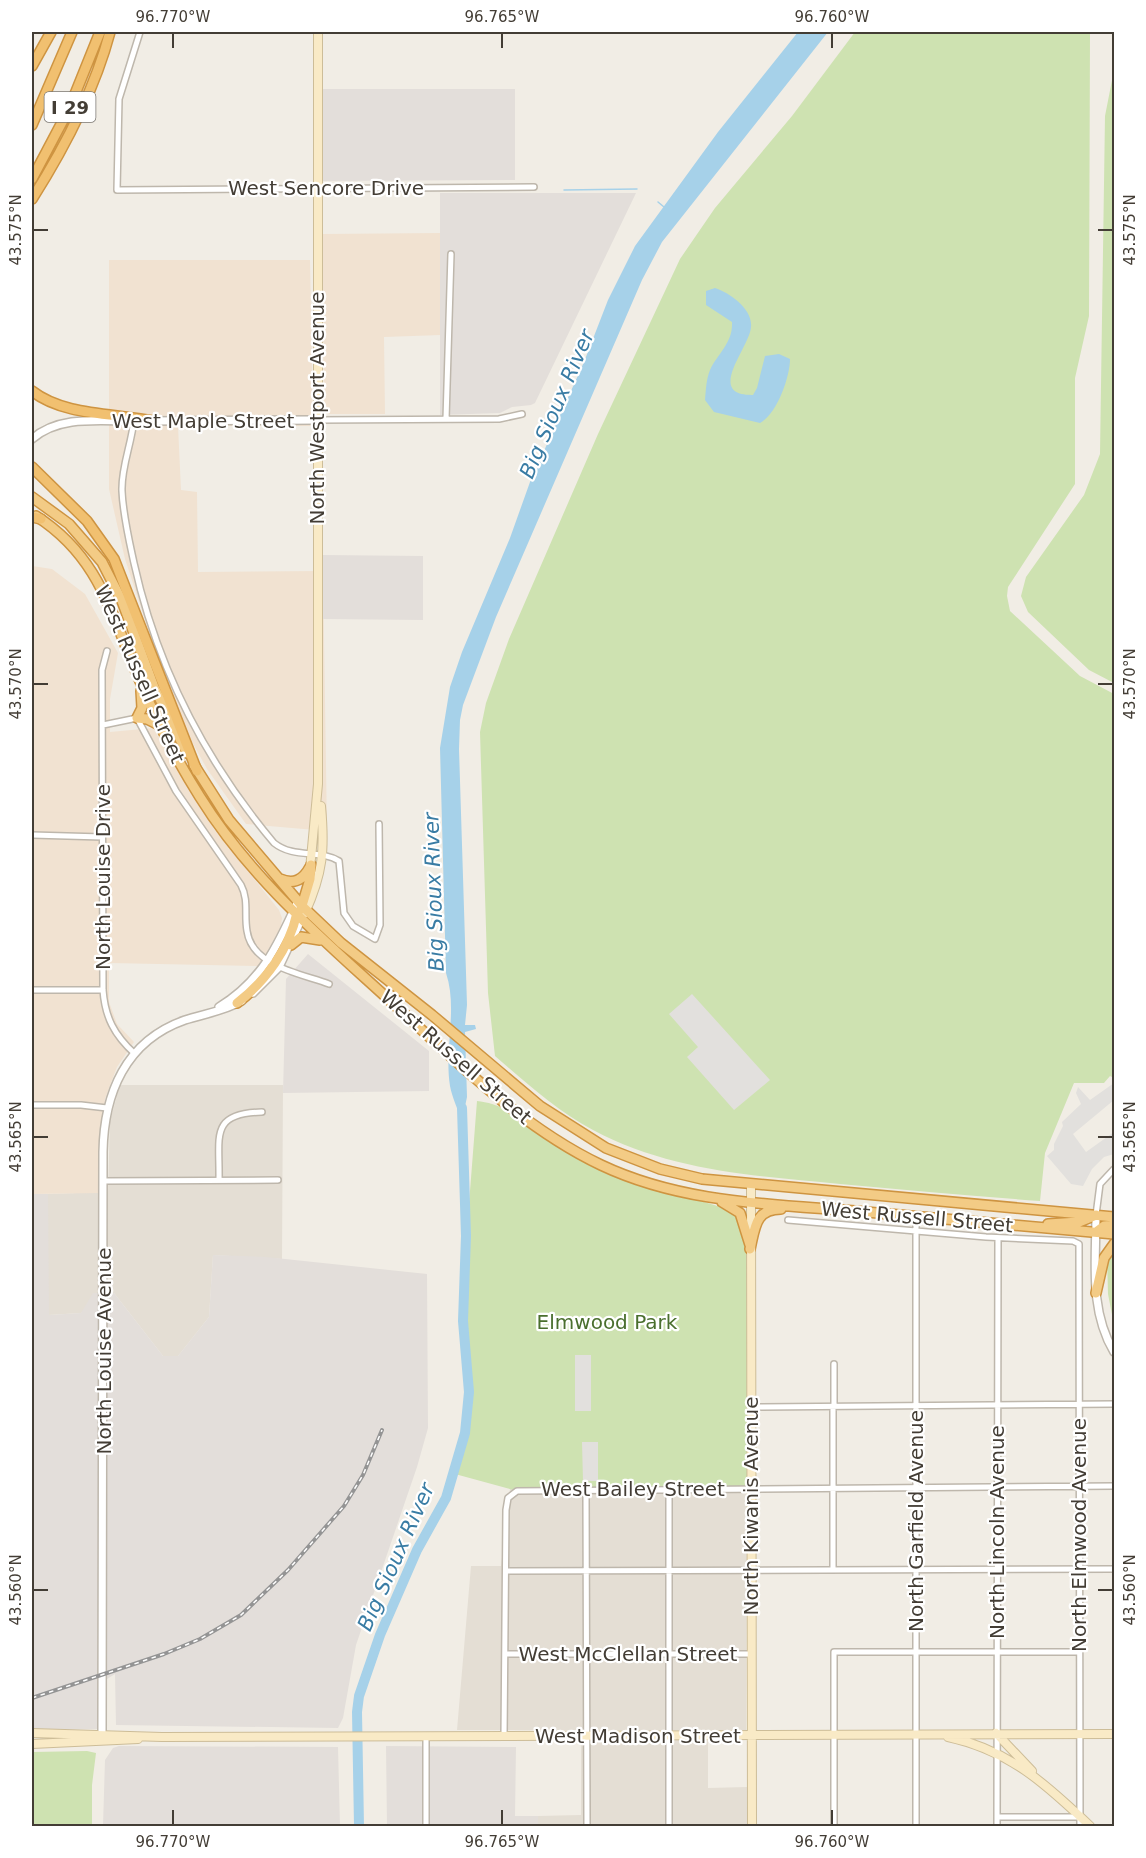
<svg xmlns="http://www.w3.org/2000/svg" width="1146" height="1858" font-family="'DejaVu Sans',sans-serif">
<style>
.residential{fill:#e4ded4}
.commercial{fill:#f1e2d1}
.industrial{fill:#e3deda}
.green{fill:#cee2b1}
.parking{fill:#e2e0dd}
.water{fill:#a6d1e9}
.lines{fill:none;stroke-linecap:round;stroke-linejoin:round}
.stream{stroke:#a6d1e9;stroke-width:1.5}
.river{stroke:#a6d1e9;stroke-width:10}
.minor-casing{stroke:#beb7ac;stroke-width:8}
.tertiary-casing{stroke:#beb7ac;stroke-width:10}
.secondary-casing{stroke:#cdbd98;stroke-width:10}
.trunk-casing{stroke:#ce9441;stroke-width:12}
.motorway-casing{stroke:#ce9441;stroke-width:12}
.minor{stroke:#fff;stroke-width:5}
.tertiary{stroke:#fff;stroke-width:7}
.secondary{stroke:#f9eac6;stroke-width:8}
.trunk{stroke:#f3cb85;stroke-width:9}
.motorway{stroke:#f1c070;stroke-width:9}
.rail-casing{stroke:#949494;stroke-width:4}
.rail{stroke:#fff;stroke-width:1.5;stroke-dasharray:4.5;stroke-linecap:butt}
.ticks{fill:none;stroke:#433d35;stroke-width:2}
.labels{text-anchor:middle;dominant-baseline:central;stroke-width:4.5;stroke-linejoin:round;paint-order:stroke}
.shield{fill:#fff;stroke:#7b7772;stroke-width:1.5}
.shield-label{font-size:18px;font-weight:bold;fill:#433d35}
.street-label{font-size:20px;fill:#433d35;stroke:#fff}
.park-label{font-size:20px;fill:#4a6f2e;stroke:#fff}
.water-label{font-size:21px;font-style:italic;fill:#397ca4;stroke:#fff}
.neatline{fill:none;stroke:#433d35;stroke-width:2}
.ticks-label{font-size:15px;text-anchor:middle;fill:#433d35}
</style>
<rect width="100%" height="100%" fill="#f1ede5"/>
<!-- residential -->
<path class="residential" d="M120,1085H283L282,1259L213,1255L209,1317L178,1356H163L114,1293L81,1313L48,1315V1194L108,1192L110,1121Z
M510,1489H747L746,1730H457L471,1566H501Z
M708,1739V1788L747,1787V1826H538V1816L581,1815V1740Z"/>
<!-- commercial -->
<path class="commercial" d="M440,233L441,335L384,337L385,414H324L322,234Z
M109,260H310L313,426H178L181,490L197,492L198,572L323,571L327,831L246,824L207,769L185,729L153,644L125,559L109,489Z
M32,566L52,569L85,594L118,653L110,699V732L153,728L214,829L279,910L282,918L281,926L260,966L109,963V1002L117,1024L134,1042L117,1067L105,1099L99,1193L32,1194Z"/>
<!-- industrial -->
<path class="industrial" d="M322,89H515V180L322,181Z
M440,193H636L535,403L531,405L512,407L500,413L440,415Z
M323,555L423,556V620L323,619Z
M308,954L429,1051V1091L283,1093L286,979Z
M32,1194H48L49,1315L81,1313L93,1293H114L163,1356H178L209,1317L213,1255L266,1257L427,1274L428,1428L417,1467L356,1645L343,1718L338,1728L116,1725L115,1674L99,1684L98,1729L32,1730Z
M119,1746L338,1747L340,1826H103L105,1760L113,1748Z
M386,1746L516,1747L515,1816H538V1826H387Z"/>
<!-- green -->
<path class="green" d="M855,32H1090L1089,316L1075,378V484L1008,587L1007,596L1010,611L1080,676L1114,694V1078L1110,1076L1104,1083H1074L1045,1153L1040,1201C973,1196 907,1190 840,1184C755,1176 670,1171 593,1130C557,1111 525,1082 495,1056L488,993L480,732L486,703L509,639L598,434L680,259L715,208L792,116Z
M1114,70V683L1089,670L1028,612L1021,596L1026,577L1084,495L1100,454L1105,116Z
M477,1101C513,1104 564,1145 598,1163C640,1185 694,1198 740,1213L750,1249V1489L517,1491L455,1474L468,1413L463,1321L464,1268Z
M1107,1256H1114V1325L1108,1294Z
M87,1751L96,1753L92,1785V1826H32V1752Z"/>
<!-- parking -->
<path class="parking" d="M692,994L770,1080L734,1110L687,1057L698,1047L669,1014Z
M1114,1083V1100L1073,1134L1086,1152L1114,1132V1154L1104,1157L1092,1169L1083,1186L1071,1184L1047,1156L1054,1150V1144L1063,1126L1062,1122L1081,1104L1076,1093L1078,1087L1090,1100Z
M575,1355H591V1411H575Z
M582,1442H598V1481H583Z"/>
<!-- water -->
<path class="water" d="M798,32H828L662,242L642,280L496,617L463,705L460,720L459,749L467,1005L465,1025H475L476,1029L465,1032L467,1097L462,1121C458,1110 452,1097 450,1086C444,1049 458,1009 446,973L440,748L450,687L462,652L510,538L530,482L584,362L608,300L635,246L718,132Z
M715,288C730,293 753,309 751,327C750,347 704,396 753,395L757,388L765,356L779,354L790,359C790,377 777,414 760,423L714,412L705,400C706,390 706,380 710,370C718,353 733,343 732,322L706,305V291Z"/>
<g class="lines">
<!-- stream -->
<path class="stream" d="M564,190L637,189
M658,202L664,207"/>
<!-- river -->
<path class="river" d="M359,1826L357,1712L359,1696L380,1635L417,1550L446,1498L465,1433L469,1392L463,1321L466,1236L462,1108"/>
<defs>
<path id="minor" d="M140,32L119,99L117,190L534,187
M134,419C132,443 121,467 122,491C123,515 129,540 134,563C157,667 206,762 274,843C294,859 320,849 339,861L344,913L353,926L375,939L380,925L379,824
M446,419L451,254
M317,420L499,419L522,414
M107,651L102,670L103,990C105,1017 114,1035 135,1054
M103,725L137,718L176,791L241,885C249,900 244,915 247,931C252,967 303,974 329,984
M32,835L102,837
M32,990H103
M32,1105H81L107,1108
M219,1180C220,1137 209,1113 262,1112
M103,1181L278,1180
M1096,1215L1100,1184L1114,1169
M788,1220L986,1237L1073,1241L1079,1244L1080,1826
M834,1364V1406
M751,1407L1114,1404
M669,1489V1826
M586,1490L587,1826
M833,1570V1406
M506,1571L1114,1569
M505,1654H751
M504,1737L506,1510L508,1498L517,1491L1114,1486
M997,1817H1080
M426,1826V1736
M834,1826V1652H1079
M916,1826V1216
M997,1826L998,1238"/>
<path id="tertiary" d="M149,421L317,420
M32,439C59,415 100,421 134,421
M253,993L279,967L301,920
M219,1007C262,981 278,945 298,901
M1096,1215C1096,1262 1089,1310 1114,1352
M102,1739L103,1152C104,1094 125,1041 185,1020C204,1014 224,1011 242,1001"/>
<path id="secondary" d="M310,869L318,784V32
M305,913C323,873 325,850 321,806
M751,1185L752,1826
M32,1733L162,1737L1114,1734
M996,1733L1032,1771
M948,1737C1009,1750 1046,1784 1090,1826
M32,1744L138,1739"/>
<path id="trunk" d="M32,497L69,524L102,562L122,601L154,687L187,753
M36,516C100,557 111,614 139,679C156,720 176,759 200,797C249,876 318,935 386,997C452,1057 519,1126 601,1165C681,1203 769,1204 855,1211C942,1218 1028,1226 1114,1234
M141,691L142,708L137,718L147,719L159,725
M194,765L229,820L302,906L341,943L432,1015L540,1106L606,1148L660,1169L702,1179L1114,1217
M280,879C294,885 303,880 310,867
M301,909L310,879L311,865
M291,945L301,937L320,940
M237,1003C266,981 289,949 297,913
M722,1202L740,1213L750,1245
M1048,1224L1079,1222L1096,1215
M1096,1232L1104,1226L1114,1225
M750,1249C755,1228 755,1209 781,1209
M1096,1293L1104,1258L1114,1244"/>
<path id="motorway" d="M32,66L51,32
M32,125L72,32
M32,179L69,109L100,32
M32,199C65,147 94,92 110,32
M32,391C64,416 114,413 153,421
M32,467L87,521L114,559L197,771
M32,517L41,519"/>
</defs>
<!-- minor casing -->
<use href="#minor" class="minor-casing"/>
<!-- tertiary casing -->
<use href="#tertiary" class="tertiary-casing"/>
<!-- secondary casing -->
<use href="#secondary" class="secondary-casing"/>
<!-- trunk casing -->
<use href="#trunk" class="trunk-casing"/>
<!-- motorway casing -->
<use href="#motorway" class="motorway-casing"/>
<!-- minor -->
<use href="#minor" class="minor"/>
<!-- tertiary -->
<use href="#tertiary" class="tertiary"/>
<!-- secondary -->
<use href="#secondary" class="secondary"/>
<!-- trunk -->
<use href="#trunk" class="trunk"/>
<!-- motorway -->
<use href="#motorway" class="motorway"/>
<defs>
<path id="rail" d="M32,1698L164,1654L200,1639L241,1615L288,1570L344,1506L363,1475L382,1430"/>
</defs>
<!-- rail casing -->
<use href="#rail" class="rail-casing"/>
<!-- rail -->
<use href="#rail" class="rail"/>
</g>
<!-- ticks -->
<path class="ticks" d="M173,33V48M502,33V48M832,33V48M33,230H48M1098,230H1113M33,684H48M1098,684H1113M33,1137H48M1098,1137H1113M33,1590H48M1098,1590H1113M173,1810V1825M502,1810V1825M832,1810V1825"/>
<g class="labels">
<!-- shield labels -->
<rect class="shield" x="44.5" y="92" width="51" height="30" rx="4.5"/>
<g class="shield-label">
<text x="70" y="107">I 29</text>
</g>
<!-- street labels -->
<g class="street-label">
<text x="326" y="188">West Sencore Drive</text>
<text transform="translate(317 408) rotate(-90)">North Westport Avenue</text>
<text x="203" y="421">West Maple Street</text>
<text transform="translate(140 674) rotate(66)">West Russell Street</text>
<text transform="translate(103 877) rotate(-90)">North Louise Drive</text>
<text transform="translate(456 1057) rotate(41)">West Russell Street</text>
<text transform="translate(917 1217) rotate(5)">West Russell Street</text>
<text transform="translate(104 1351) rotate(-90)">North Louise Avenue</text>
<text x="633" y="1489">West Bailey Street</text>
<text transform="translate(751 1506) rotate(-90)">North Kiwanis Avenue</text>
<text transform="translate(916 1521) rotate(-90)">North Garfield Avenue</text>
<text transform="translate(997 1532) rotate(-90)">North Lincoln Avenue</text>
<text transform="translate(1079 1535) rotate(-90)">North Elmwood Avenue</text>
<text x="628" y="1654">West McClellan Street</text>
<text x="638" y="1736">West Madison Street</text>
</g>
<!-- park labels -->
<g class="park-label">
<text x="607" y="1322">Elmwood Park</text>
</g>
<!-- water labels -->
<g class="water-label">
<text transform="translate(557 404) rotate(-67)">Big Sioux River</text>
<text transform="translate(434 892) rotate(-92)">Big Sioux River</text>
<text transform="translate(396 1557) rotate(-66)">Big Sioux River</text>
</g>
</g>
<!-- border -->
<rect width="1146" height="1858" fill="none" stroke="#ffffff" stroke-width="66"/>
<rect x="33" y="33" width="1080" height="1792" class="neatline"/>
<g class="ticks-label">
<text x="173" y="22">96.770°W</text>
<text x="502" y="22">96.765°W</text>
<text x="832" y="22">96.760°W</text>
<text transform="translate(16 230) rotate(-90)" y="5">43.575°N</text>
<text transform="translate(1130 230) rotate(-90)" y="5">43.575°N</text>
<text transform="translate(16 684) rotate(-90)" y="5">43.570°N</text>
<text transform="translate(1130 684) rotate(-90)" y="5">43.570°N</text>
<text transform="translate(16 1137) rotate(-90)" y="5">43.565°N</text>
<text transform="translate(1130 1137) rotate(-90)" y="5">43.565°N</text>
<text transform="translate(16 1590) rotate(-90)" y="5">43.560°N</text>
<text transform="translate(1130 1590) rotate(-90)" y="5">43.560°N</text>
<text x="173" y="1847">96.770°W</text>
<text x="502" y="1847">96.765°W</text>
<text x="832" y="1847">96.760°W</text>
</g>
</svg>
